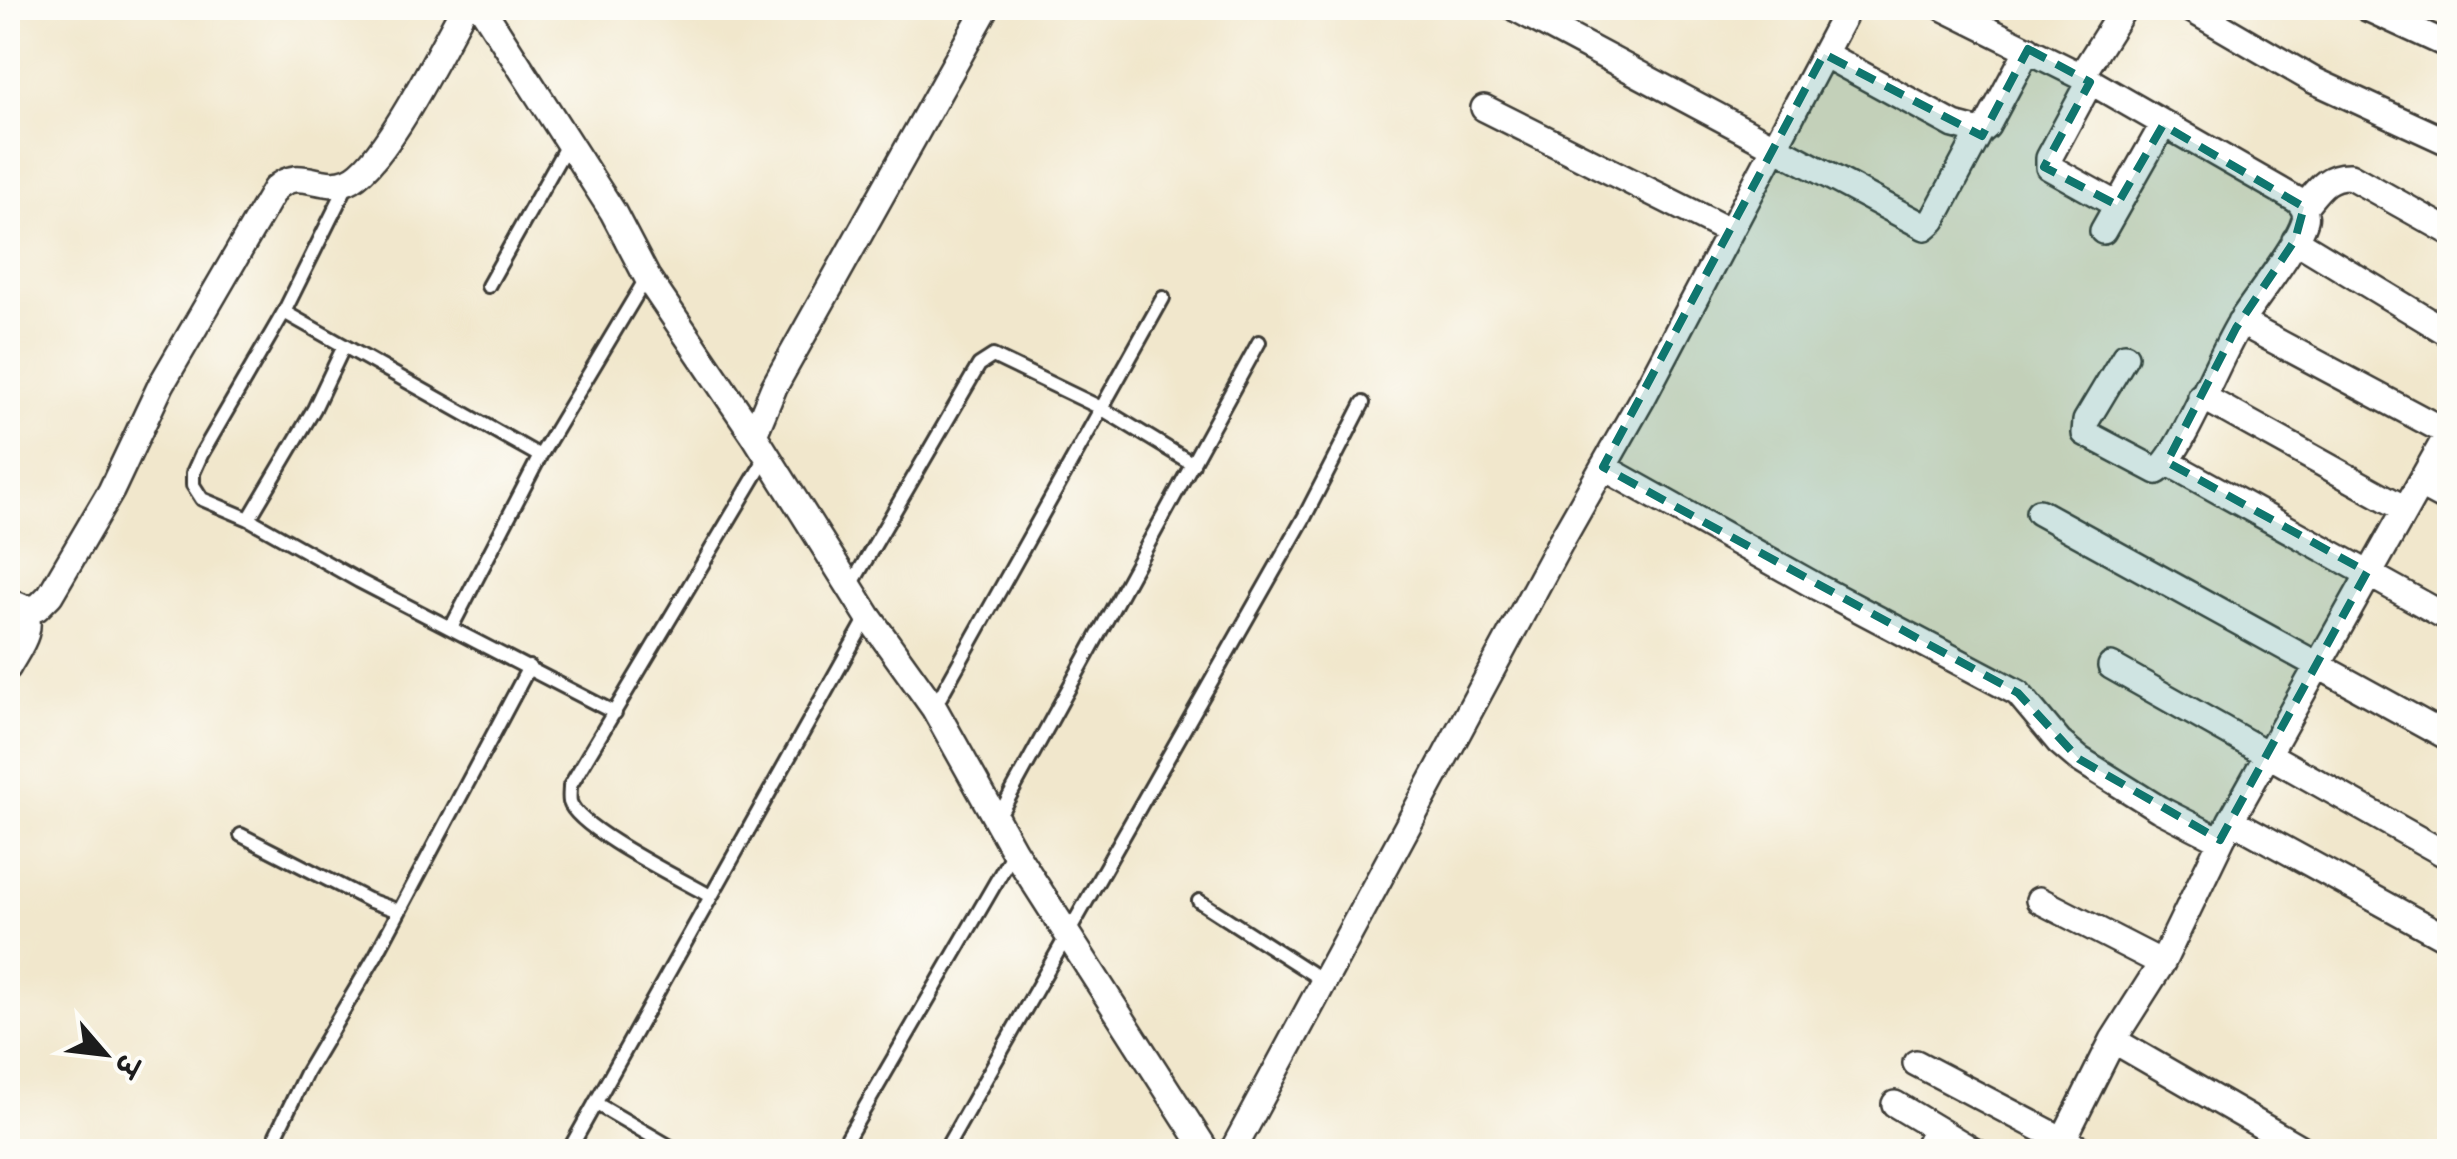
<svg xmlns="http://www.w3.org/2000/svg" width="2457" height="1159" font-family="Mali,'Playpen Sans Deva',sans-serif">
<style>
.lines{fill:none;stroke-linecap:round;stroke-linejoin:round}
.service-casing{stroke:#3c3a36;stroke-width:18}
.minor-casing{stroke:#3c3a36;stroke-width:30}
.service{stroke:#fff;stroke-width:12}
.minor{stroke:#fff;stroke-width:25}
.marked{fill:#0f766e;fill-opacity:0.2;stroke:#0f766e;stroke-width:8;stroke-dasharray:20 12;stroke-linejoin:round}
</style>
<rect width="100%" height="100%" fill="#fdfcf7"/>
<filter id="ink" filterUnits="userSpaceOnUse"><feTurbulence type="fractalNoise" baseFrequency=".01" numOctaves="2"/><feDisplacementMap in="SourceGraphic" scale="20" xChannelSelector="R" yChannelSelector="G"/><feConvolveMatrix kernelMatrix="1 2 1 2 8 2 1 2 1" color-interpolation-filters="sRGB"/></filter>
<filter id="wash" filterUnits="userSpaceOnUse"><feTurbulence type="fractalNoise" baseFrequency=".0048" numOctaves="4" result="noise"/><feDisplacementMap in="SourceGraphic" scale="40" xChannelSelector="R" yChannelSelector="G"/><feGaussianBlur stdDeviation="2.25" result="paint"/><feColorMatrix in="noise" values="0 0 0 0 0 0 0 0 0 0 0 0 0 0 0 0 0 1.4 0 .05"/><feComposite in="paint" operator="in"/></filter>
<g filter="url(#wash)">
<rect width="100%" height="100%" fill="#f1e7cc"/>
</g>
<g filter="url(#ink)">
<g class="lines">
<defs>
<path id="service" d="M348,183L284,312L201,455L193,473V485L202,499L249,519L359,581L615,713
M488,286L568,143
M284,312L540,456
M249,519L314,409L344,346
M850,587L979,365L993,356L1101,408L1193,464
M451,628L540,456L647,277
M934,708L1163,298
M997,819L1259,342
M241,835L368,900L399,911
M710,896C683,880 578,829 570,802C569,797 570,792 570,786L767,456
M1199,901L1325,982
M595,1103L679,1152
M276,1135L306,1073L376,955L529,667
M841,1149L1014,851
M568,1152L868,616
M944,1152L1305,516L1363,403"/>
<path id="minor" d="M482,8L613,212L647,277L754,435L868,616L934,708L1014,851L1207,1152
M1515,8L1925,227L1933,220L1980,132
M1944,8L2081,76L2297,200C2303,206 2307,212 2305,220C2298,245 2259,294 2243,318C2221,350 2182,454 2157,471L2085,433L2086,421L2125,356
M2189,8L2313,80L2450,143
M2367,8L2450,46
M1824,54L1954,125L1980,132L1987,126L2028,49
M2081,76L2124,8
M2090,82L2049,158V167L2117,205
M1484,108L1729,231
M2304,207C2318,190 2326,175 2350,176L2450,232
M2103,231L2163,125
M2295,240L2450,334
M2240,322L2448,433
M2201,396L2405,509
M754,435L774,387L986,8
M2167,462L2450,619
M1603,467L1819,588L2018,693L2059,742L2079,759L2159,809L2220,840
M2420,485L2450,501
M2039,512L2450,738
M8,601L24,608H37L50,595L111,491L161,385L275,189C300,165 320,192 348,181C384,167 443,44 464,8
M2111,666L2450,857
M8,667C19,647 34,631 24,608
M2231,820L2450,940
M2039,900L2162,963
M2113,1040L2307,1152
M1916,1063L2086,1152
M1895,1104L1975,1152
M1232,1152L1560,543L1643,397L1848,8
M1924,1152L1936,1129
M2057,1152L2113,1040L2162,963L2231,820L2450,430"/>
</defs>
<!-- service casing -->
<use href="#service" class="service-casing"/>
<!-- minor casing -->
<use href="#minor" class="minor-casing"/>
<!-- service -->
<use href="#service" class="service"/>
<!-- minor -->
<use href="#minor" class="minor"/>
</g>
</g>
<!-- marked area -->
<path class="marked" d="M2028,49L2090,82L2044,167L2117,205L2163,125L2304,207L2295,240L2236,328L2167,462L2367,572L2220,840L2079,759L2018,693L1603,467L1824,54L1982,136Z"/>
<!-- margin -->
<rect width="2457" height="1159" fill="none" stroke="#fdfcf7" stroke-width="40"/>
<!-- north arrow -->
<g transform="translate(105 1054) rotate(118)" stroke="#fdfcf7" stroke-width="8" paint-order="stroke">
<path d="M0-8L18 38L0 25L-18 38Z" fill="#1c1c1c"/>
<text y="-15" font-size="28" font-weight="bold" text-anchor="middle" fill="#1c1c1c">उ</text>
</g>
</svg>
